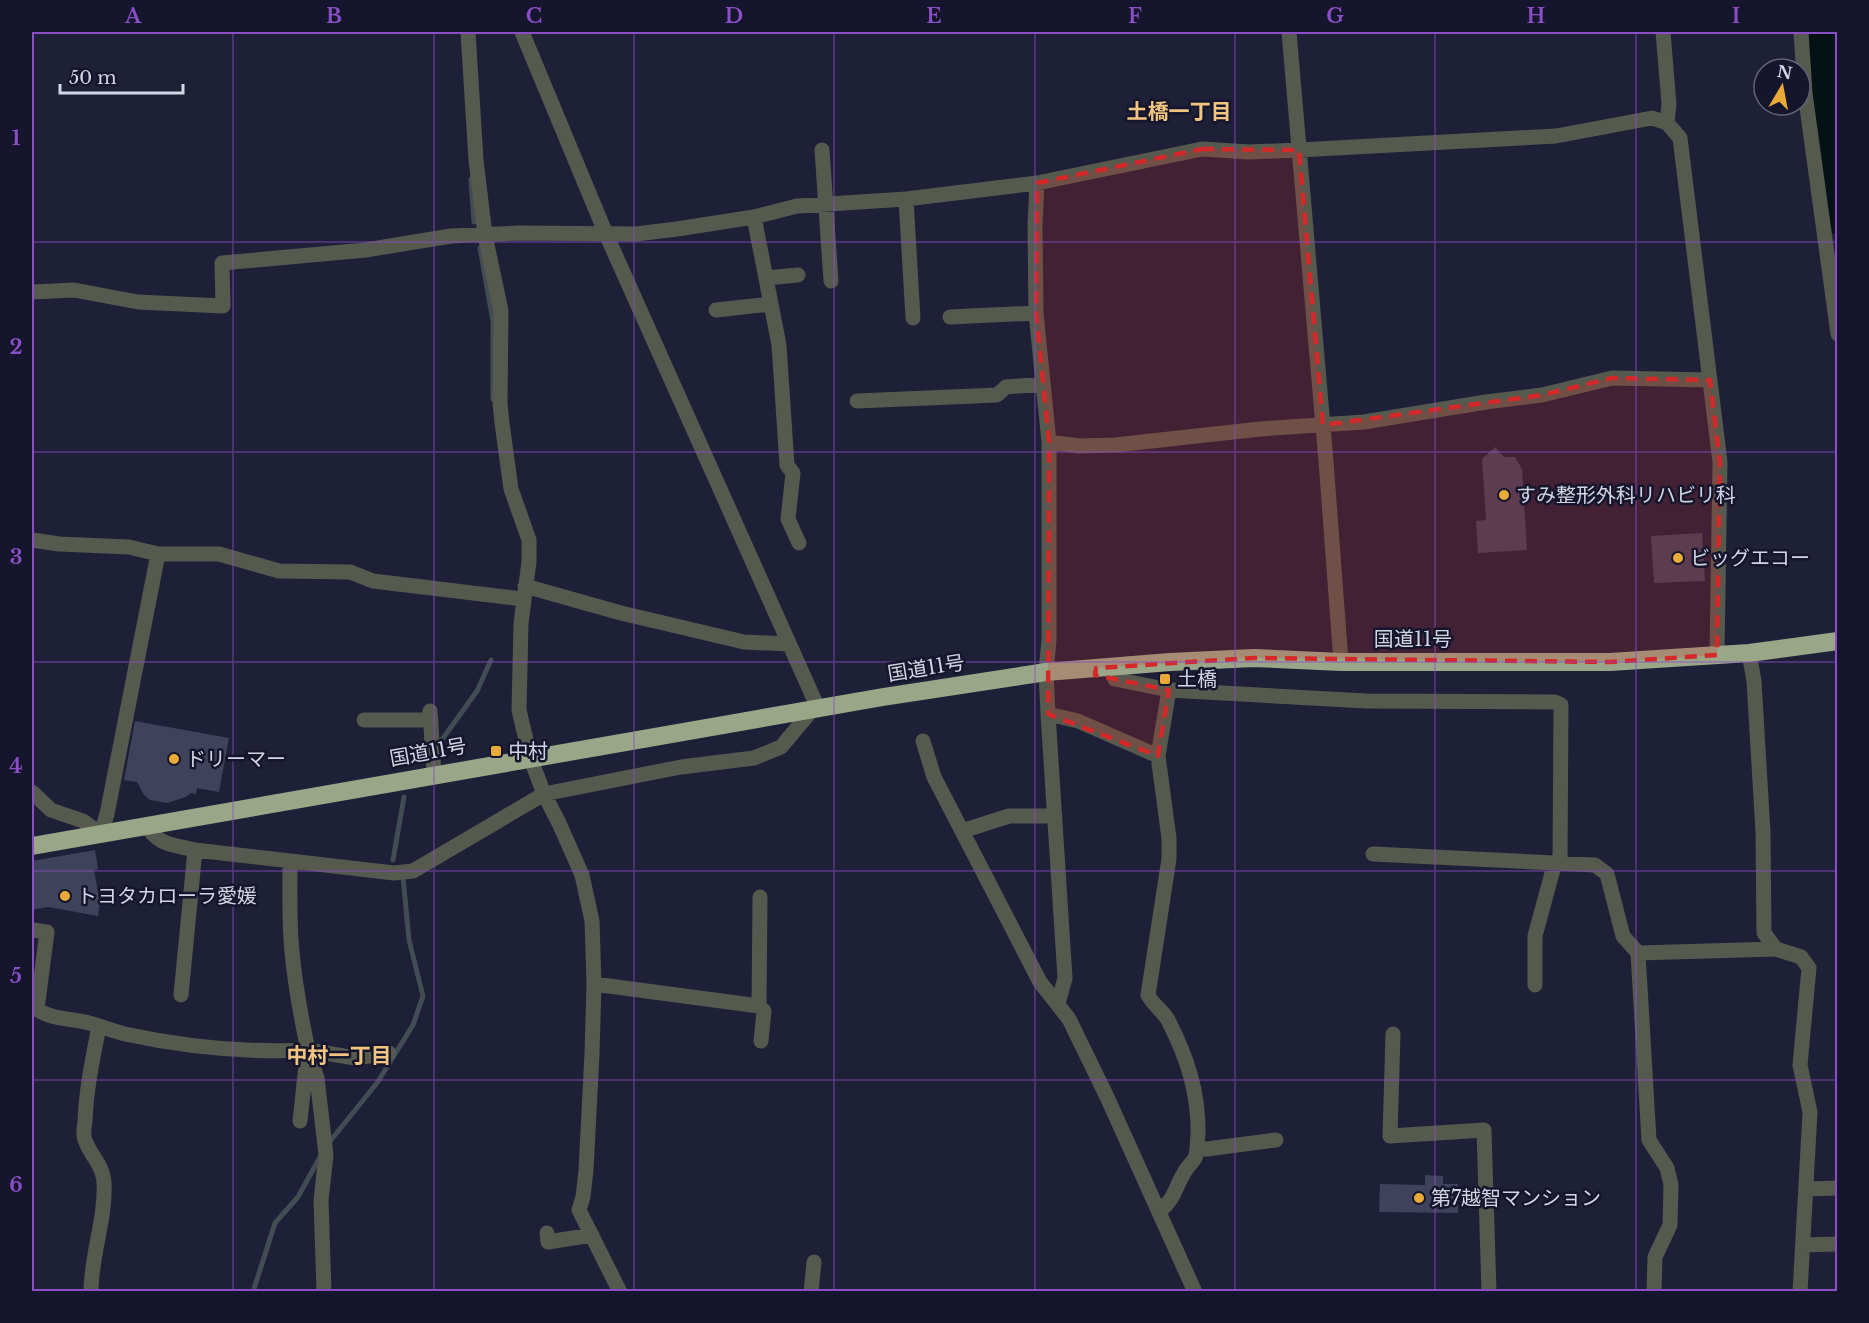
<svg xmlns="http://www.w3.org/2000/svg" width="1869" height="1323" font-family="'Libre Baskerville','Noto Sans JP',serif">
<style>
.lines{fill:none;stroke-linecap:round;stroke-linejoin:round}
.stream{stroke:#424c53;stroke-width:5}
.river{stroke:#041215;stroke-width:30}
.building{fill:#3f425b}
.minor{stroke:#55594e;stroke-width:15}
.highway{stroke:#9aa688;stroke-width:18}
.marked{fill:#d62828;fill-opacity:0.2;stroke:#d62828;stroke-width:4.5;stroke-dasharray:12 8;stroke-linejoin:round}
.grid{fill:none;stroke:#8c4ec6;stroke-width:1.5;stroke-opacity:0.55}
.poi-dot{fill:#e9aa38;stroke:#15162d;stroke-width:2}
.labels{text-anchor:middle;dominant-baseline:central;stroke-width:5;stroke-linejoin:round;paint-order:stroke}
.poi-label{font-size:20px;fill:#d2d5e4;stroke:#15162d;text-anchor:start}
.street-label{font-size:20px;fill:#d2d5e4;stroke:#15162d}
.neighbourhood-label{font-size:21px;font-weight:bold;fill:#f1c580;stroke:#15162d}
.neatline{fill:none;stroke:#8c4ec6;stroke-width:2}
.grid-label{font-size:20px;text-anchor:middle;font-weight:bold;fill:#8c4ec6}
</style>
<rect width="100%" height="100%" fill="#1e2037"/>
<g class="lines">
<!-- stream -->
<path class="stream" d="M471,179L474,222
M480,248L493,321V399
M436,748L477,691L491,660
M393,860L404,797
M331,1140L377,1083L413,1025L423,996L409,940L403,877
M253,1292L275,1223L298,1197L320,1157"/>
<!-- river -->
<path class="river" d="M1820,32L1829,162L1838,219"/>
</g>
<!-- building -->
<path class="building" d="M1495,447L1504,457H1515L1522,469L1527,550L1478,553L1476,521L1486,520L1482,459Z
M1702,533L1705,581L1654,583L1651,536Z
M135,721L229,738L219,792L197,788L196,794L191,793L186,797L167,803L150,800L144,795L137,782L124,780Z
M95,850L98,869L94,870L100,903L98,916L48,907L32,910V861Z
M1425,1175L1443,1176V1184H1458V1213L1379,1212L1380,1184L1425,1185Z"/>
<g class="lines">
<!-- minor -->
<path class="minor" d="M468,32L476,160L485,235L501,311L500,403L502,423L511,489L529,540V562L521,623L519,710L530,757L544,794L559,823L582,875L592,921L594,984L592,1054L586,1170L583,1197L579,1210L620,1292
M522,32L606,234L818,708
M1289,32L1326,461L1341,662
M1663,32L1669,104L1667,123
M1801,32L1805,93L1838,334
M822,150L831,281
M1037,183L1035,226L1036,313L1049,442V640L1046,672L1048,714L1065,978L1058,1004
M906,199L913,318
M754,217L779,345L787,465L793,473L788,519L799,543
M766,278L798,275
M32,292L74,290L138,302L223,306L222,263L366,250L451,236L520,233L636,234L677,229L754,217L797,206L906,199L1037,183L1202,149L1249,152L1299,150L1556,136L1652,118L1667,123L1680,138L1720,462L1717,655
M716,310L771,304
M950,317L1036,313
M857,401L997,395L1006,387L1043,384
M1049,442L1079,446L1115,445L1260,429L1364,422L1486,402L1542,395L1612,378L1710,380
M32,540L59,544L129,547L158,554H219L279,571L350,572L373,581L523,599
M525,586L621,613L744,642L789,644
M1749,653L1754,681L1763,832L1764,933L1776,949L1801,957L1809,968L1800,1065L1810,1112L1800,1292
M1110,667L1115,679L1169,690
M430,711L434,774
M1048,714L1078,721L1158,756L1169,690L1366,701L1555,702L1561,705L1560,862
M364,720H431
M923,741L934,777L962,831L1009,816H1055
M1158,756L1169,838V859L1148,995C1153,1005 1163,1011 1168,1020C1187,1057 1199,1093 1198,1135C1197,1142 1198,1151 1195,1158C1192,1163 1187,1167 1184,1173C1174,1189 1176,1197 1160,1211
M32,792L51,810L83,821L101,834L107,814L158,554
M146,825C159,846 172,844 195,850L394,873L413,871L544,794L681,767L754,758L781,747L813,709
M962,831L1040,982L1069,1019L1107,1097L1195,1292
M1373,854L1595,865L1607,874L1623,936L1638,953L1776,949
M290,862C290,892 289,922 292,952C295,985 301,1017 308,1050L355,1058L389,1053
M32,930L47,932L37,1009C51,1020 72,1018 89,1023C101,1026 113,1031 125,1034C185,1047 246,1053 308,1050L317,1078L326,1155L321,1200L324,1292
M1638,953L1649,1140L1667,1168L1671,1185L1670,1225L1655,1257L1654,1292
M594,984L759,1006L764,1011L761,1041
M1535,985V936L1555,862
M181,995L195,850
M759,1006L760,897
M1393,1034L1390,1136L1484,1130L1489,1292
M300,1121L307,1056
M1197,1148L1207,1149L1276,1140
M1807,1189L1838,1188
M547,1233L548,1242L592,1235
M1803,1245L1838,1244
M91,1292C91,1254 106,1219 104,1182C103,1165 90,1155 85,1140C83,1135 84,1127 85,1122C86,1089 93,1058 99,1026
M811,1292L814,1262"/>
<!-- highway -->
<path class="highway" d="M32,846L883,697L1046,672L1170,662L1254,658L1341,662H1610L1749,653L1838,641"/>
</g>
<!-- marked area -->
<path class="marked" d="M1202,149L1299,150L1323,425L1542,395L1612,378L1710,380L1720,462L1717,655L1610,662L1254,658L1096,668L1095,675L1169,690L1158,756L1048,714L1049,442L1036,313L1037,183Z"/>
<!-- grid -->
<path class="grid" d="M233,32V1292M434,32V1292M634,32V1292M834,32V1292M1035,32V1292M1235,32V1292M1435,32V1292M1636,32V1292M32,242H1838M32,452H1838M32,662H1838M32,871H1838M32,1080H1838"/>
<!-- markers -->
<g class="poi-dot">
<circle cx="1504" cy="495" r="6"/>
<circle cx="1678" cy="558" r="6"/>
<rect x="1159" y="673" width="12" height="12" rx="3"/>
<rect x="490" y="745" width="12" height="12" rx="3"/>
<circle cx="174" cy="759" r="6"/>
<circle cx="65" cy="896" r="6"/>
<circle cx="1419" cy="1198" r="6"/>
</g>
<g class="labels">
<!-- poi labels -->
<g class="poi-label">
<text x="1516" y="495">すみ整形外科リハビリ科</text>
<text x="1690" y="558">ビッグエコー</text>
<text x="1177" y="679">土橋</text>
<text x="508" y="751">中村</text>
<text x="186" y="759">ドリーマー</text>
<text x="77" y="896">トヨタカローラ愛媛</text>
<text x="1431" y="1198">第7越智マンション</text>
</g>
<!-- street labels -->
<g class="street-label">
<text x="1413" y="639">国道11号</text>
<text transform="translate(926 668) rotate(-9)">国道11号</text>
<text transform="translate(428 752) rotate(-10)">国道11号</text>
</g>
<!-- neighbourhood labels -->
<g class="neighbourhood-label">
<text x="1179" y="112">土橋一丁目</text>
<text x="339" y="1056">中村一丁目</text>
</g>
</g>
<!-- border -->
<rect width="1869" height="1323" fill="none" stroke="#15162d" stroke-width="66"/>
<!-- north arrow -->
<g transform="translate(1782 87) rotate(10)"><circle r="28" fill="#15162d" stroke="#616276" stroke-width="1.5"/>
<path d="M0-4.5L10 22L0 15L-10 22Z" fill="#e9aa38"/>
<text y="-9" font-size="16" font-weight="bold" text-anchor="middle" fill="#d2d5e4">N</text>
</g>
<!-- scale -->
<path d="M60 84v9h123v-9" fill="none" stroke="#d2d5e4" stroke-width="3"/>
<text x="69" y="84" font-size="18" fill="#d2d5e4" stroke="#15162d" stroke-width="4.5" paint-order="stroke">50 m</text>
<rect x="33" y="33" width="1803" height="1257" class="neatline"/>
<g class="grid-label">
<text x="133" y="23">A</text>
<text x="334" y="23">B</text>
<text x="534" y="23">C</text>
<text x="734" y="23">D</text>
<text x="934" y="23">E</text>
<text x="1135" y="23">F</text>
<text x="1335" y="23">G</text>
<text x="1536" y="23">H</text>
<text x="1736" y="23">I</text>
<text x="16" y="145">1</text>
<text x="16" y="354">2</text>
<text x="16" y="564">3</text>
<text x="16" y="773">4</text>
<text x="16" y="983">5</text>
<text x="16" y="1192">6</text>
</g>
</svg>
